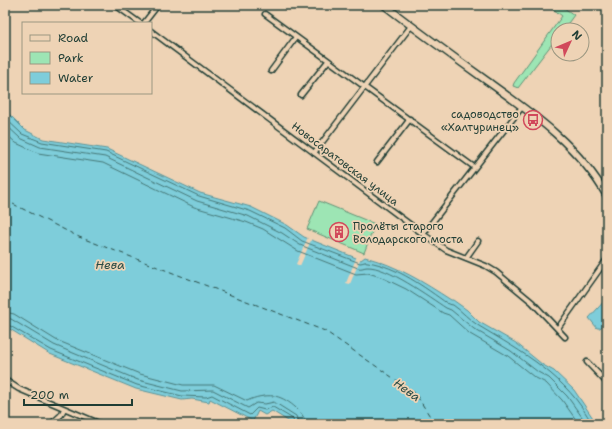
<svg xmlns="http://www.w3.org/2000/svg" width="612" height="429" font-family="'Shantell Sans',sans-serif">
<style>
.green{fill:#9de5b4;stroke:#5e9174}
.water{fill:#7ecdda;stroke:#589398}
.pier{fill:#eed3b5}
.lines{fill:none;stroke-linecap:round;stroke-linejoin:round}
.shore{stroke:#457776;stroke-width:1}
.ferry{stroke:#284b45;stroke-width:1;stroke-dasharray:5 4;stroke-linecap:butt}
.street-casing{stroke:#1f3d34;stroke-width:7}
.secondary-casing{stroke:#1f3d34;stroke-width:9}
.street{stroke:#eed3b5;stroke-width:4}
.secondary{stroke:#eed3b5;stroke-width:6}
.labels{text-anchor:middle;dominant-baseline:central;stroke-width:3.5;stroke-linejoin:round;paint-order:stroke}
.poi-label{font-size:11px;fill:#1f3d34;stroke:#eed3b5;text-anchor:end}
.street-label{font-size:11px;fill:#1f3d34;stroke:#eed3b5}
.water-label{font-size:12px;font-style:italic;fill:#284b45;stroke:#eed3b5}
</style>
<rect width="100%" height="100%" fill="#eed3b5"/>
<filter id="ink" filterUnits="userSpaceOnUse"><feTurbulence type="fractalNoise" baseFrequency=".025" numOctaves="2"/><feDisplacementMap in="SourceGraphic" scale="8" xChannelSelector="R" yChannelSelector="G"/><feConvolveMatrix kernelMatrix="1 2 1 2 8 2 1 2 1" color-interpolation-filters="sRGB"/></filter>
<g filter="url(#ink)">
<!-- green -->
<path class="green" d="M548,5H560L574,15L563,30H558V36L518,88L513,86L514,83L562,16Z
M319,201L375,224L364,253L307,229Z"/>
<!-- water -->
<path class="water" d="M5,110L25,130L43,139L107,149L200,193L251,207L287,225L304,237L361,260L365,257C398,266 423,282 451,300H453L467,310L479,322L516,343L543,365L554,371L574,390L597,424H293L272,411L265,415L258,411L253,421L210,399L209,402L192,399L182,400L136,389L50,354L5,326Z
M607,298V322L600,328H597L589,318Z"/>
<!-- pier -->
<path class="pier" d="M308,237L312,238L300,266L296,264Z
M357,256L361,257L350,284L346,283Z"/>
<g class="lines">
<!-- shore -->
<path class="shore" d="M5,118L22,134L42,142L106,152L199,196L250,211L285,228L302,241L360,263C363,263 365,261 368,262C398,267 424,287 448,304L453,305C462,311 469,320 479,326C522,352 568,377 592,424
M5,124L20,138L40,147L105,157L197,201L248,216L282,233L300,245L358,268C362,269 364,267 367,267C387,266 429,297 446,308L451,310L474,329L511,351L538,372L549,378L567,396L587,424
M5,133L16,143L38,153L103,163L194,207L246,222L263,229L298,251L356,274L368,273L381,277L406,289L443,313L449,315L470,334L508,356L534,377L546,383L562,400L579,424
M5,312L14,314L56,340L140,374L183,385H214L247,401C255,397 265,395 274,396C285,397 305,412 306,424
M5,318L11,319L54,345L138,380L182,391L213,390L248,408L256,403L265,404L274,402L296,416L299,424
M5,323L51,350L137,385L182,396L206,397L212,395L250,415L257,408L265,410L273,407L293,419L294,424"/>
<!-- ferry -->
<path class="ferry" d="M5,200L79,237L325,331L415,393L435,424"/>
<defs>
<path id="street" d="M115,5L140,23
M265,14L474,167
M144,23L158,5
M151,31L423,234L446,250L486,266L496,272L532,302L565,337
M271,71L296,37
M301,95L328,61
M314,153L411,26
M377,162L410,119
M423,234L522,107
M466,258L478,241
M558,328L607,259
M587,362L607,383
M5,380L19,389L101,424
M51,424L61,415L64,409"/>
<path id="secondary" d="M384,5C418,31 452,56 487,81C533,114 579,146 607,196"/>
</defs>
<!-- street casing -->
<use href="#street" class="street-casing"/>
<!-- secondary casing -->
<use href="#secondary" class="secondary-casing"/>
<!-- street -->
<use href="#street" class="street"/>
<!-- secondary -->
<use href="#secondary" class="secondary"/>
</g>
</g>
<!-- icons -->
<defs>
<symbol id="bus-ring" viewBox="-11 -11 22 22"><circle r="9.5" fill="#eed3b5" stroke="#d1495b" stroke-width="1.5"/><path d="M-5-6H5V4H4V6H2V4H-2V6H-4V4H-5ZM-3.5-4V0h7V-4ZM-3.5 1.2v1.5H-2V1.2ZM2 1.2v1.5H3.5V1.2Z" fill="#d1495b"/></symbol>
<symbol id="building-ring" viewBox="-11 -11 22 22"><circle r="9.5" fill="#eed3b5" stroke="#d1495b" stroke-width="1.5"/><path d="M-4-6H4V6H1V3H-1V6H-4ZM-2.5-4.3h1.7v1.8h-1.7ZM.8-4.3h1.7v1.8H.8ZM-2.5-1h1.7V.8h-1.7ZM.8-1h1.7V.8H.8Z" fill="#d1495b"/></symbol>
</defs>
<g fill-rule="evenodd">
<use href="#bus-ring" x="522" y="109" width="22" height="22"/>
<use href="#building-ring" x="328" y="221" width="22" height="22"/>
</g>
<g class="labels">
<!-- poi labels -->
<g class="poi-label">
<text x="519" y="114">садоводство<tspan x="519" dy="13">«Халтуринец»</tspan></text>
<text x="353" y="226" text-anchor="start">Пролёты старого<tspan x="353" dy="13">Володарского моста</tspan></text>
</g>
<!-- street labels -->
<g class="street-label">
<text transform="translate(345 164) rotate(37)">Новосаратовская улица</text>
</g>
<!-- water labels -->
<g class="water-label">
<text x="110" y="265">Нева</text>
<text transform="translate(407 390) rotate(36)">Нева</text>
</g>
</g>
<!-- margin -->
<rect width="612" height="429" fill="none" stroke="#eed3b5" stroke-width="20"/>
<rect x="10" y="10" width="592" height="409" fill="none" stroke="#1f3d34" stroke-width="1.5" filter="url(#ink)"/>
<!-- legend -->
<rect x="22" y="22" width="130" height="72" fill="#eed3b5" stroke="#9b9781"/>
<rect x="30" y="35" width="20" height="6" fill="#eed3b5" stroke="#9b9781"/>
<text x="58" y="42" font-size="12" fill="#1f3d34">Road</text>
<rect x="30" y="52" width="20" height="12" fill="#9de5b4" stroke="#9b9781"/>
<text x="58" y="62" font-size="12" fill="#1f3d34">Park</text>
<rect x="30" y="72" width="20" height="12" fill="#7ecdda" stroke="#9b9781"/>
<text x="58" y="82" font-size="12" fill="#1f3d34">Water</text>
<!-- north arrow -->
<g transform="translate(570 42) rotate(46)"><circle r="19" fill="#eed3b5" stroke="#9b9781"/>
<path d="M0-3L7 15L0 10L-7 15Z" fill="#d1495b"/>
<text y="-6" font-size="11" font-weight="bold" text-anchor="middle" fill="#1f3d34">N</text>
</g>
<!-- scale -->
<path d="M24 399v6h108v-6" fill="none" stroke="#1f3d34" stroke-width="2"/>
<text x="30" y="399" font-size="12" fill="#1f3d34" stroke="#eed3b5" stroke-width="3" paint-order="stroke">200 m</text>
</svg>
